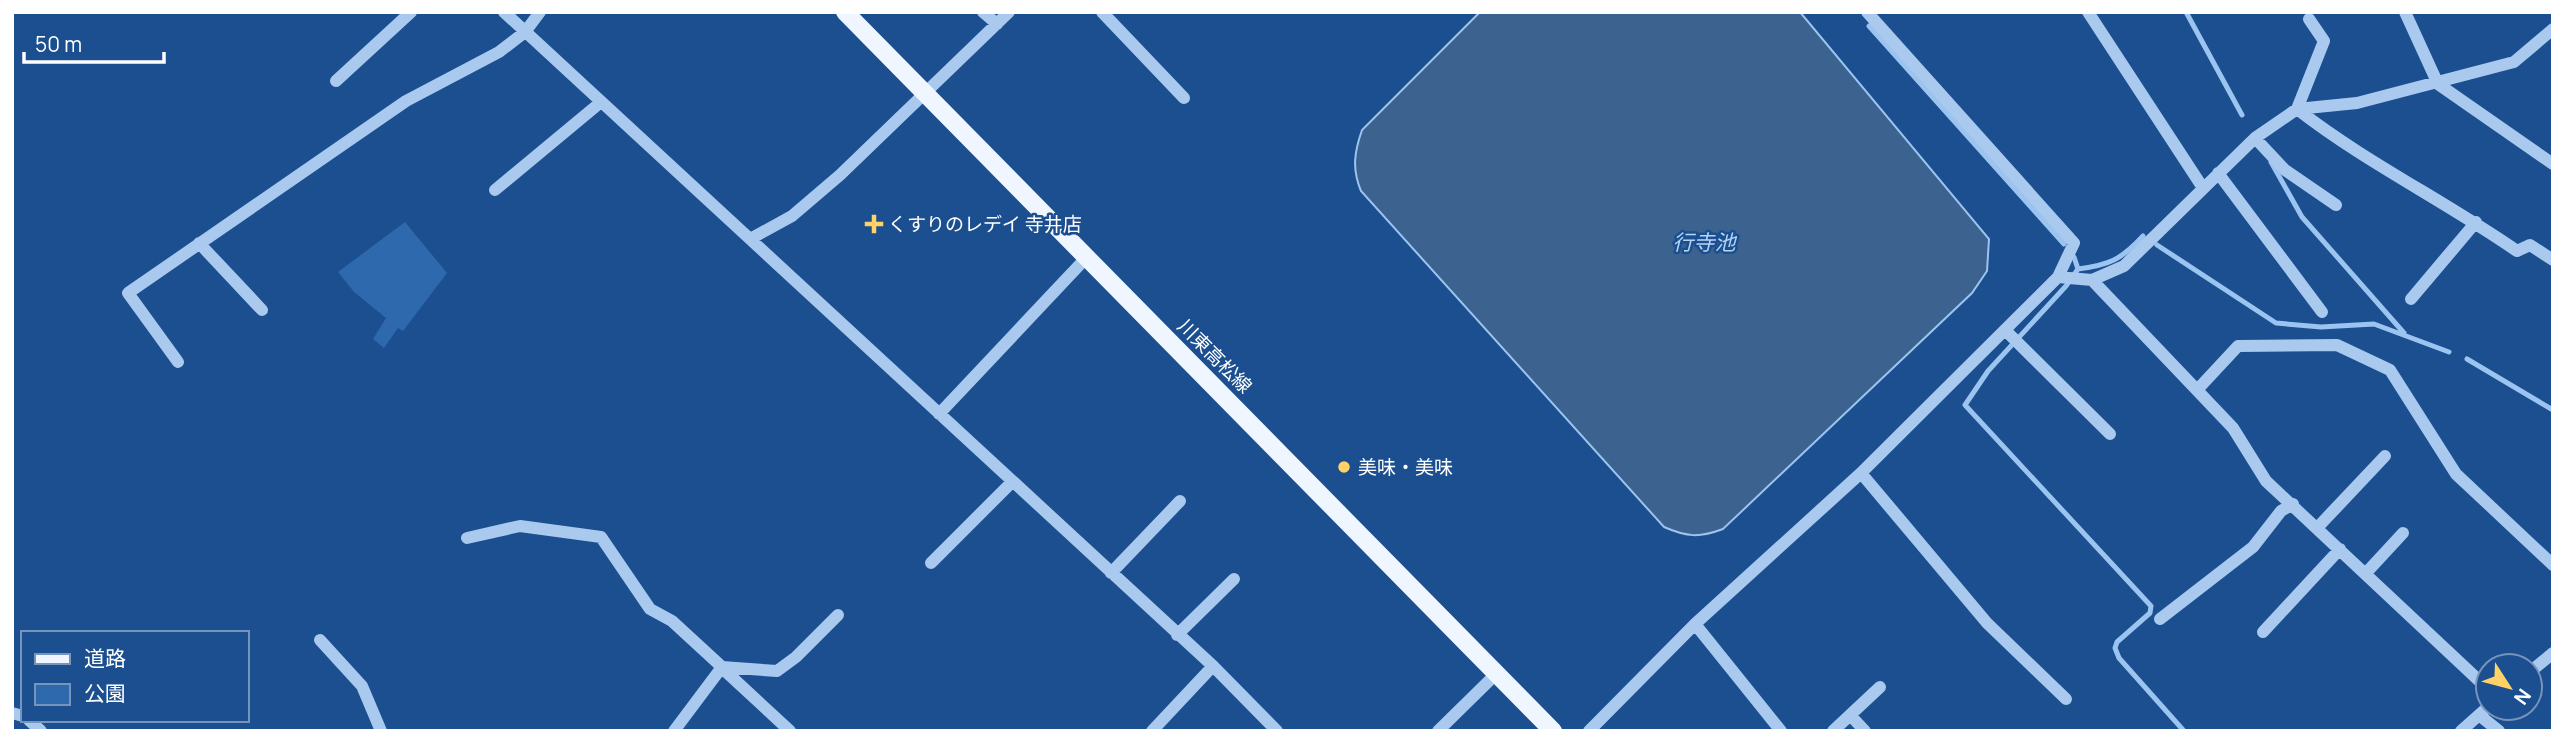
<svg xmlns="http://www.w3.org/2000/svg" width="2565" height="743" font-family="Manrope,'Noto Sans JP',sans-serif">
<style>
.green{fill:#2e69ad}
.water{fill:#3c6290;stroke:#9cc4f0;stroke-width:2}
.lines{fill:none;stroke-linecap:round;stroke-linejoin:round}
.stream{stroke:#9cc4f0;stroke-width:5}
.minor{stroke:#a9c9ee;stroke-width:12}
.major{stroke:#f0f6ff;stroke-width:18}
.poi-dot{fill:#ffd166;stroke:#1b4f8f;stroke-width:2.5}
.labels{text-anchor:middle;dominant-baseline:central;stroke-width:5;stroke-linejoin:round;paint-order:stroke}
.poi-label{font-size:19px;fill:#fff;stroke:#1b4f8f;text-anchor:start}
.street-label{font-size:19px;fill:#fff;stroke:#1b4f8f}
.water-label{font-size:21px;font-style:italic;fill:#b5d3f5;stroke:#1b4f8f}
</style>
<rect width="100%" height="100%" fill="#1b4f8f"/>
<!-- green -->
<path class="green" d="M405,222L447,273L403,331L398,328L384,348L373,339L386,318L354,292L338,272Z"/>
<!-- water -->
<path class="water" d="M1480,12H1800L1989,239L1987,271L1972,293L1723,529C1699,538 1687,537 1664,527L1361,191C1352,169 1354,153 1362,130Z"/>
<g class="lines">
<!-- stream -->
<path class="stream" d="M2186,12L2242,115
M1869,26L2064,244
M2271,162L2302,217L2404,333
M2157,245L2276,323L2321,327L2374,324L2449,352
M2074,257L2078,269C2109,265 2121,260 2143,236
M2078,269L2066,286L1988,371L1965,405L2151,606L2150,613L2117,642L2115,648L2119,658L2184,731
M2467,359L2553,410"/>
<!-- minor -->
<path class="minor" d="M504,12L1213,666L1277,731
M983,12L997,24
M1102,12L1184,98
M1867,12L2074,243L2058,277
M2088,12L2203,188
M2405,12L2438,84L2553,164
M2309,19L2324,41L2297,109C2365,162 2445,201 2517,251L2530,245L2553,260
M336,81L411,12
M2255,138L2285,170L2336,205
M2218,173L2322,312
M495,190L601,102
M752,238L792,216L840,175L1009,12
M199,243L262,310
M2092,280L2233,428L2266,481L2488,689
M2411,299L2476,222
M2005,330L2110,434
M178,362L128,293L406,101L499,52L525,32L540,12
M2197,390L2238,346L2337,345L2390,370L2456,474L2553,565
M939,414L1087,257
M1861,473L1987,623L2066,699
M2317,528L2385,456
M467,538L520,526L601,537L650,609L672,621L722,667L674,731
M931,563L1011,483
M1111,573L1180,501
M2366,573L2403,533
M2160,619L2253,547L2281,511L2293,504
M1695,624L1781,731
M2263,632L2340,549
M1177,635L1234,579
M320,640L362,686L381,731
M722,667L777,671L796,657L838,615
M722,668L790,731
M2530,672L2553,653
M12,713L23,716
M1850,715L1865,731
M2479,715L2499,731
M29,720L41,731
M1152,731L1213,666
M1438,731L1497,673
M1589,731L1695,624L1861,473L2058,277L2092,280L2124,266L2255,138L2297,109L2357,103L2514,62L2553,29
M1833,731L1880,687
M2461,731L2488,707"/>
<!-- major -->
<path class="major" d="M845,12L1553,731"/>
</g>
<!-- markers -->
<g class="poi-dot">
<path d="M870.5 213.5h7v7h7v7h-7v7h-7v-7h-7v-7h7z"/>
<circle cx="1344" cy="467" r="7"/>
</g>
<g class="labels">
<!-- poi labels -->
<g class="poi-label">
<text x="888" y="224">くすりのレデイ 寺井店</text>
<text x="1358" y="467">美味・美味</text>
</g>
<!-- street labels -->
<g class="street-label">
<text transform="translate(1215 356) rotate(45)">川東高松線</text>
</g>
<!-- water labels -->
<g class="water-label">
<text x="1704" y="242">行寺池</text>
</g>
</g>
<!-- border -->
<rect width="2565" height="743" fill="none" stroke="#ffffff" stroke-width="28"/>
<!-- legend -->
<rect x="21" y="631" width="228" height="91" fill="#1b4f8f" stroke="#7695bc" stroke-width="2"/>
<rect x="35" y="654" width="35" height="10" fill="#f0f6ff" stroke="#7695bc" stroke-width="2"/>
<text x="84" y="666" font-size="21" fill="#ffffff">道路</text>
<rect x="35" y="684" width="35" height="21" fill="#2e69ad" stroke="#7695bc" stroke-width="2"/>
<text x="84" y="701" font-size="21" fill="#ffffff">公園</text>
<!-- north arrow -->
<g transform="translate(2509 687) rotate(126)"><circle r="33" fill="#1b4f8f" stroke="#7695bc" stroke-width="2"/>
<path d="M0-5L12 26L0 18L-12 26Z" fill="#ffd166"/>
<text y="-10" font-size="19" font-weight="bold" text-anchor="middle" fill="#ffffff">N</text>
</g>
<!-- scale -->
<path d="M24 52v10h140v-10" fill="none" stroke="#ffffff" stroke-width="3.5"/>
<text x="35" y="52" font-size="21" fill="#ffffff" stroke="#1b4f8f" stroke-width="5" paint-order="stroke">50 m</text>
</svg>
